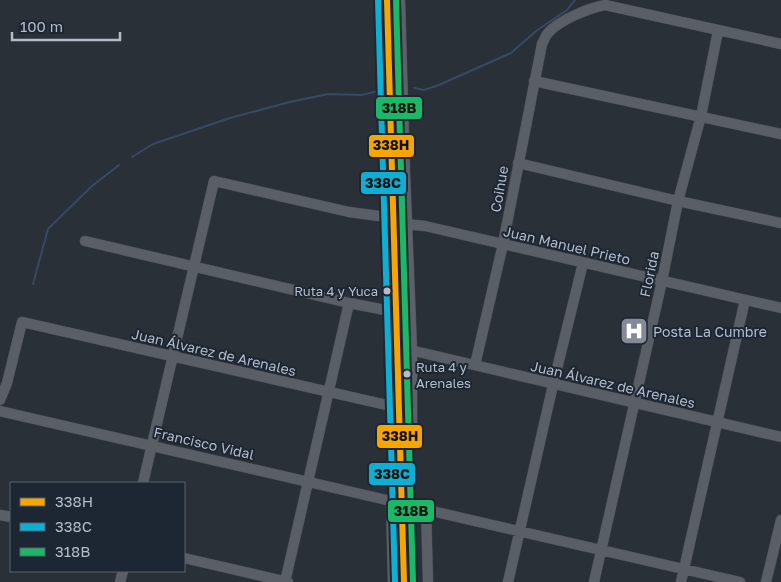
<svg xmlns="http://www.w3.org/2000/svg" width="781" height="582" font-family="'Golos Text',sans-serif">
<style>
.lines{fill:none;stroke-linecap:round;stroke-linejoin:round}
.stream{stroke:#384963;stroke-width:2}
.minor-casing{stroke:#484c53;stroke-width:11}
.major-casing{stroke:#484c55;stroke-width:15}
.minor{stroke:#5a5e66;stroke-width:10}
.major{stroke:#5c6168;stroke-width:14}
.bus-1-casing{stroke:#1d2633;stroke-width:10}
.bus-2-casing{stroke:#1d2633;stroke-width:10}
.bus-3-casing{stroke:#1d2633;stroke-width:10}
.bus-1{stroke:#f7a600;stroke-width:6}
.bus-2{stroke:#0dafd3;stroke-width:6}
.bus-3{stroke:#1ab867;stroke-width:6}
.bus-dot{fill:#b4bcc9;stroke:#1d2633;stroke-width:2}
.labels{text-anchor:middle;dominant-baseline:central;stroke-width:4;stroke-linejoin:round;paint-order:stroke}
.bus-label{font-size:13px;fill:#b4bcc9;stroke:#1d2633;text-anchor:end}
.street-label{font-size:14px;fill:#b4bcc9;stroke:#1d2633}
.poi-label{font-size:14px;fill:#b4bcc9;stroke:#1d2633;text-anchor:start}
.line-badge{stroke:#1d2633;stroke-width:2}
.pale-badge-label{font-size:14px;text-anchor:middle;font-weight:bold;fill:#111}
</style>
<rect width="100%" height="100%" fill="#2a3038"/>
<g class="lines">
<!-- stream -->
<path class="stream" d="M414,88L424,90L439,85L511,53L536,31L567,10L575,0
M132,157L153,144L230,118L290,102L328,94L361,95L383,90
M33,284L48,229L92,186L119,165"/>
<defs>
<path id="minor" d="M534,81L781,134
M518,163L678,201L781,223
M405,224L425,226L781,308
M85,241L349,303L385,310L396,309
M410,350L781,437
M475,365L503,244L542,44C544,41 545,36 548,33C559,20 589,8 605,5L781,44
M0,400L7,383L22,322L400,408
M0,411L391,501L401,500
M143,483L214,181L349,212L394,218
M391,501L393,582
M410,506L740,582
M426,508L428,582
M0,515L11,517
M184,558L288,582
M120,582L123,571
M285,582L349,303
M508,582L553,385L583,263
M594,582L662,281L678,201L701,116L718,31
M681,582L745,300
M766,582L781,520"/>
<path id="major" d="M387,0L404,582
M398,0L403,174L410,350V439"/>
</defs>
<!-- minor casing -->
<use href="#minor" class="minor-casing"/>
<!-- major casing -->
<use href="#major" class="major-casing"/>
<!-- minor -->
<use href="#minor" class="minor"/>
<!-- major -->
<use href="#major" class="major"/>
<defs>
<path id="bus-1" d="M387,0L404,582"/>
<path id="bus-2" d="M378,0L395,582"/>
<path id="bus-3" d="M396,0L413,582"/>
</defs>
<!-- bus-1 casing -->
<use href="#bus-1" class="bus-1-casing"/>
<!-- bus-2 casing -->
<use href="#bus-2" class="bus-2-casing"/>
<!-- bus-3 casing -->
<use href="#bus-3" class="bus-3-casing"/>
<!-- bus-1 -->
<use href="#bus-1" class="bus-1"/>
<!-- bus-2 -->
<use href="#bus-2" class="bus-2"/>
<!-- bus-3 -->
<use href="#bus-3" class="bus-3"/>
</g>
<!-- icons -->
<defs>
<symbol id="hospital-square" viewBox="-11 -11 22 22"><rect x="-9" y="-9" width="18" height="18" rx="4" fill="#848b96" stroke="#1d2633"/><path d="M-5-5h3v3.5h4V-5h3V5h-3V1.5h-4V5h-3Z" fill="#fff"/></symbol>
</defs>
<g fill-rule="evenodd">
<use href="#hospital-square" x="618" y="315" width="32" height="32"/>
</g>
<!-- markers -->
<g class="bus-dot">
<circle cx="387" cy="291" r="4.5"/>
<circle cx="407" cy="374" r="4.5"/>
</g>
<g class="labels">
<!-- bus labels -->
<g class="bus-label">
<text x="378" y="291">Ruta 4 y Yuca</text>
<text x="416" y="367" text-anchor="start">Ruta 4 y<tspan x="416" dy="16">Arenales</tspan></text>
</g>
<!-- street labels -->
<g class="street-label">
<text transform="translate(499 189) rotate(-80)">Coihue</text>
<text transform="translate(567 245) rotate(13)">Juan Manuel Prieto</text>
<text transform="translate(649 274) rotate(-78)">Florida</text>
<text transform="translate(214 352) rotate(13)">Juan Álvarez de Arenales</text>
<text transform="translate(613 384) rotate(13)">Juan Álvarez de Arenales</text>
<text transform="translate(204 443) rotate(13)">Francisco Vidal</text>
</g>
<!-- poi labels -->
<g class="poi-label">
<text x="653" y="331">Posta La Cumbre</text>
</g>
</g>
<g class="line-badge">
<rect x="375" y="96" width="48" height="24" rx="5" fill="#1ab867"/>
<rect x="368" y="134" width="47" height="24" rx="5" fill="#f7a600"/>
<rect x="360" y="171" width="47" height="24" rx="5" fill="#0dafd3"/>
<rect x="376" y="424" width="47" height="25" rx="5" fill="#f7a600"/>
<rect x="368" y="462" width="48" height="24" rx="5" fill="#0dafd3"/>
<rect x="387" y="499" width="48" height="24" rx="5" fill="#1ab867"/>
</g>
<g class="pale-badge-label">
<text x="399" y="113">318B</text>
<text x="391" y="150">338H</text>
<text x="383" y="188">338C</text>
<text x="400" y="441">338H</text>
<text x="392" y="479">338C</text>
<text x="411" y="516">318B</text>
</g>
<!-- legend -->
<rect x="10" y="482" width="175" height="90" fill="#1d2633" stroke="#59626f"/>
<rect x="20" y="498" width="25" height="8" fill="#f7a600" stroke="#59626f"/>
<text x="55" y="507" font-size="15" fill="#b4bcc9">338H</text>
<rect x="20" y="523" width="25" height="8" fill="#0dafd3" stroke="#59626f"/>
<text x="55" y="532" font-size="15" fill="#b4bcc9">338C</text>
<rect x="20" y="548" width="25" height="8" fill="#1ab867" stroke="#59626f"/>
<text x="55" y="557" font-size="15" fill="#b4bcc9">318B</text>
<!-- scale -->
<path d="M12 32v8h108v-8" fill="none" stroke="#b4bcc9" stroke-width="2.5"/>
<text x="20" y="32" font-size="15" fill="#b4bcc9" stroke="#1d2633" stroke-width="4" paint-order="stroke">100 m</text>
</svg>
